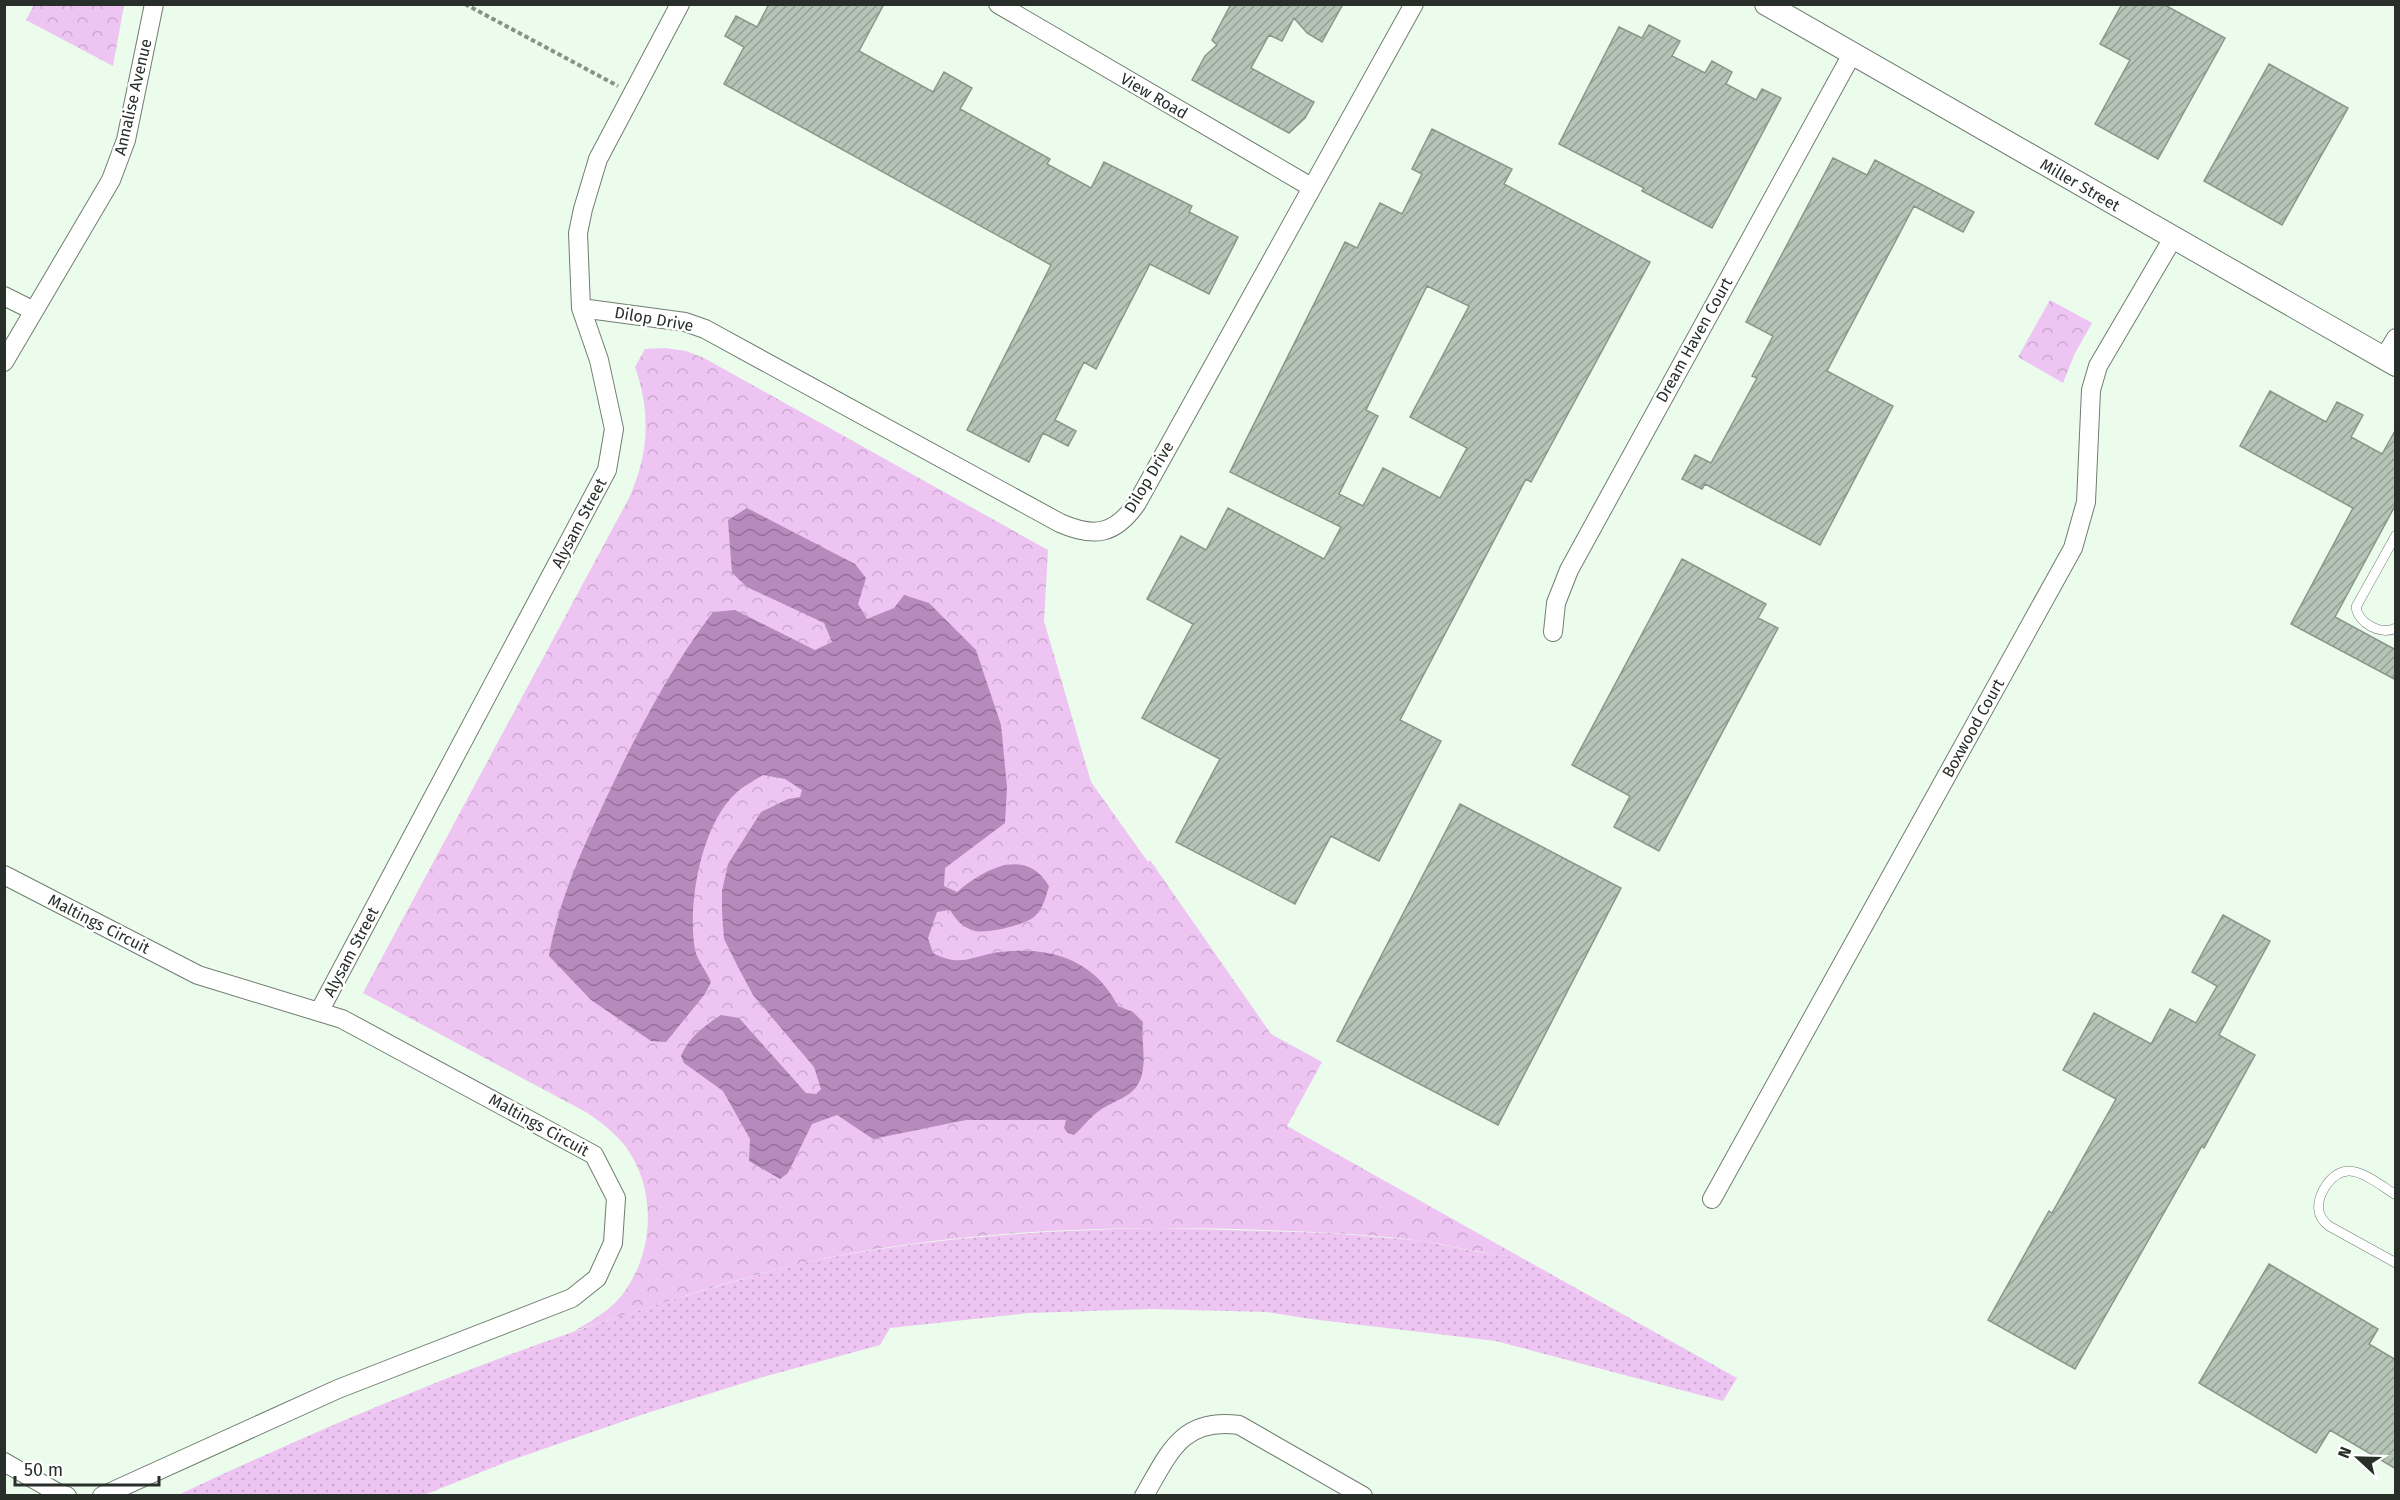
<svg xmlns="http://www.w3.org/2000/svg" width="2400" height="1500" font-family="'Fira Sans',sans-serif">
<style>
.grass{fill:url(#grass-dots)}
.forest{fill:url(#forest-crowns)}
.water{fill:url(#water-waves)}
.building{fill:url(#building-hatch);stroke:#89978a;stroke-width:1.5;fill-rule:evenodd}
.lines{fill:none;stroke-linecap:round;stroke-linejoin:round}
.service-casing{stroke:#707e71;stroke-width:10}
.minor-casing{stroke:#707e71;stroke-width:20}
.tertiary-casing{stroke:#707e71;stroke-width:24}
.path{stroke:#879188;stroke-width:4;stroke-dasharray:4.5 3;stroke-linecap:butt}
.service{stroke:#fff;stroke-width:9}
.minor{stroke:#fff;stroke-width:18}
.tertiary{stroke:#fff;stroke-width:22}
.labels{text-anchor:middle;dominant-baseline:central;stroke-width:5;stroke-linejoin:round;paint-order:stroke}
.street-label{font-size:16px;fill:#282e29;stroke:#fff}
</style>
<defs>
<pattern id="grass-dots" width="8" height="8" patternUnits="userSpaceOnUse" patternTransform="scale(1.5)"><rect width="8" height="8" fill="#edc4f2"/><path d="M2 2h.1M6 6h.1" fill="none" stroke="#cba9d0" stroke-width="1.8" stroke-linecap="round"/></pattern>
<pattern id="forest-crowns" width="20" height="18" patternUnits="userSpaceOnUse" patternTransform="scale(1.5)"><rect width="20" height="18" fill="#edc4f2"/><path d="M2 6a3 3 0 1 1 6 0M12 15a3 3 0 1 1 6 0" fill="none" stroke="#cba9d0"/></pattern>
<pattern id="water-waves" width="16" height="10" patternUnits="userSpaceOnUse" patternTransform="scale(1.5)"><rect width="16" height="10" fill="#b78abd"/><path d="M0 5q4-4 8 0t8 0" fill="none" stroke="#95719a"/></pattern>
<pattern id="building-hatch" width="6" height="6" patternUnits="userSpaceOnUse" patternTransform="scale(1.5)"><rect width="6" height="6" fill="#b6c4b7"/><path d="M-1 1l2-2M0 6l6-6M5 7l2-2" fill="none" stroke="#94a095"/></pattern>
</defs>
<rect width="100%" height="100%" fill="#ebfbec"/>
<!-- grass -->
<path class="grass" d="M1158,1228L1330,1233L1424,1241L1477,1252L1522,1258L1737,1378L1723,1401L1496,1341L1311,1319L1267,1312L1151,1309L1029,1313L890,1328L880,1345L763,1377L644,1414L509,1461L424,1495L176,1496C329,1424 484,1359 646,1308C715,1287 783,1265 855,1253C955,1236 1056,1230 1158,1228Z"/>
<!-- forest -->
<path class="forest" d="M34,5H124L113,66L26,20Z
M2050,300L2092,323L2074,355L2063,383L2018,357Z
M665,348L686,351L704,358L1048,550L1044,621L1091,782L1148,862L1150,860L1271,1034L1322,1062L1287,1126L1522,1258C1506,1256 1490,1254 1474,1251C1457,1248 1440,1243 1422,1241C1369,1234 1316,1232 1263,1230C1126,1225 988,1229 853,1253C758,1270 666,1302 574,1331C588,1323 604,1314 616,1302C654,1261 659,1193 626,1147C614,1132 600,1121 584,1111L363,993L629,498C649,454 651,412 635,367L645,349Z"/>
<!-- water -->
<path class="water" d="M747,508L855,564L866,578L858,604L867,619L894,608L904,595L929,603L976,650L1001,725L1007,787L1005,823L945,868L944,886L957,892C984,869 1025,846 1049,886C1046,896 1043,909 1035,916C1026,925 987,934 975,931C963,928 956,920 950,910L937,912L928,938L933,953C962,968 971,956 1000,952C1050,946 1094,959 1118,1006L1133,1012L1143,1022C1141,1039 1146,1057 1142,1074C1136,1100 1111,1099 1094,1115C1087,1121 1081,1129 1074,1135L1068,1133L1064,1128L1066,1120H966L873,1139L837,1115L812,1124L788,1173L780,1179L749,1161L750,1139L723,1091L684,1063L681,1056C689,1037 704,1026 721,1015L739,1018L806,1093L816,1094L821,1089L814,1067L753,995L738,967L724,939L722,912V891L728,864L761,812L788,799L800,797L802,790L785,779L763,775C754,781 743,786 736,793C701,825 687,904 695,950C697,960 707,972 711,982L705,994L666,1042L651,1041L591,1000L549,956C559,898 585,843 610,790C640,727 671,667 713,612L735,610L815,650L832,642L824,623L747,587L732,573L728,520Z"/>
<!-- building -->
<path class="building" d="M769,4H884L859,51L933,92L944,72L972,88L960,109L1050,159L1047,164L1091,188L1104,162L1192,206L1189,212L1238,237L1209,294L1150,264L1096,369L1084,362L1055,420L1076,431L1068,446L1043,433L1029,462L967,430L1051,265L724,84L744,47L725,36L736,16L757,27Z
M1231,4H1343L1322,42L1307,33L1294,18L1282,41L1269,35L1251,68L1314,102L1305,118L1289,133L1192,80L1205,56L1217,45L1212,40Z
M2122,4H2163L2225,38L2158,159L2095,124L2130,60L2100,44Z
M1649,25L1680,41L1672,56L1705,73L1712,61L1732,72L1726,84L1756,100L1762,89L1781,98L1712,228L1642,191L1644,188L1559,144L1619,27L1642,38Z
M2269,64L2348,108L2282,225L2204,181Z
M1432,129L1512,169L1504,184L1650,262L1531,482L1526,479L1400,720L1441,741L1379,861L1331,836L1295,904L1176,842L1220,759L1142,718L1193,624L1147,599L1181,536L1206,550L1228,508L1324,559L1341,527L1230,472L1345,242L1357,248L1380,203L1402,214L1422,174L1412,169ZM1427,286L1469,306L1410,417L1467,448L1440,498L1383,468L1363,506L1339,494L1378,416L1366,410Z
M1833,158L1867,175L1875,160L1974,212L1963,232L1914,206L1827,371L1893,406L1820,545L1705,484L1702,489L1682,479L1695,455L1711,463L1757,378L1752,376L1773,336L1746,322Z
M2270,391L2326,422L2337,402L2363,415L2351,437L2382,454L2396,429V504L2335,617L2396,650V680L2291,624L2353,508L2240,446Z
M1682,559L1766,604L1758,618L1778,628L1659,851L1614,827L1630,796L1572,765Z
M1460,804L1621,888L1498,1125L1337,1041Z
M2223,915L2270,941L2219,1035L2255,1055L2204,1148L2202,1146L2075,1369L1988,1320L2049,1211L2052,1213L2116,1099L2063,1070L2094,1013L2151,1044L2170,1009L2196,1023L2217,986L2192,972Z
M2269,1264L2378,1329L2369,1344L2396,1360V1469L2330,1430L2316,1453L2199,1383Z"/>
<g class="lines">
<defs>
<path id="service" d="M2396,535L2356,607C2358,623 2381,636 2396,628
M2396,1195C2383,1187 2365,1172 2350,1171C2332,1170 2316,1195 2319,1211C2320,1218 2324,1222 2329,1226L2396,1263"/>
<path id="minor" d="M998,4L1311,187
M4,296L34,311
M581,308L685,322L705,329L1060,523C1094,538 1115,535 1137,503L1414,4
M2384,358L2396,338
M4,362L111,180L126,140L154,4
M1553,632L1556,603L1569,570L1852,54
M4,875L198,975L342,1019L594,1155L616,1198L613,1243L597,1278L572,1298L338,1389L102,1496
M319,1012L607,470L614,429L599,360L581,308L578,233L583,209L598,159L680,4
M1712,1199L2073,548L2086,502L2091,390L2098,366L2173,238
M4,1462L58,1493L67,1496
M1144,1496C1169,1453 1182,1417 1239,1425L1363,1496"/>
<path id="tertiary" d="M1766,4L2396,365"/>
</defs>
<!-- service casing -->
<use href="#service" class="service-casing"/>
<!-- minor casing -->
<use href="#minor" class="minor-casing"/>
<!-- tertiary casing -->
<use href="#tertiary" class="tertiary-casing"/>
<!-- path -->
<path class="path" d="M465,4L618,86"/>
<!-- service -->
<use href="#service" class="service"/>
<!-- minor -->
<use href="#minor" class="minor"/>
<!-- tertiary -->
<use href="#tertiary" class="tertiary"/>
</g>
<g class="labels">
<!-- street labels -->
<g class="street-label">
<text transform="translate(1154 96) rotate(30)">View Road</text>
<text transform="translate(133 97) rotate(-77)">Annalise Avenue</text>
<text transform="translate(2080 185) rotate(30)">Miller Street</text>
<text transform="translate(654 319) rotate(10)">Dilop Drive</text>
<text transform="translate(1694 340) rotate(-61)">Dream Haven Court</text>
<text transform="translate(1149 477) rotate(-59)">Dilop Drive</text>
<text transform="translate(579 523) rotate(-62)">Alysam Street</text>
<text transform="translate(1973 728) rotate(-61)">Boxwood Court</text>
<text transform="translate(99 924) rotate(27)">Maltings Circuit</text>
<text transform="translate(351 952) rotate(-62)">Alysam Street</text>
<text transform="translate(539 1125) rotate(29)">Maltings Circuit</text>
</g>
</g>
<!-- border -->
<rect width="2400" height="1500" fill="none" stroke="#282e29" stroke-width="12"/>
<!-- north arrow -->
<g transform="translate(2358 1458) rotate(292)" stroke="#ffffff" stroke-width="4.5" paint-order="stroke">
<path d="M0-4.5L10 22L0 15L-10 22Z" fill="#282e29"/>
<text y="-9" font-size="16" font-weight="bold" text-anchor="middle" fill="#282e29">N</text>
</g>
<!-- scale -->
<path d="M15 1476v9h144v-9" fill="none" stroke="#282e29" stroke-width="3"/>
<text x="24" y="1476" font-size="18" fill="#282e29" stroke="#ffffff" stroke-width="4.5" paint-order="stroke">50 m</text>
</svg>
